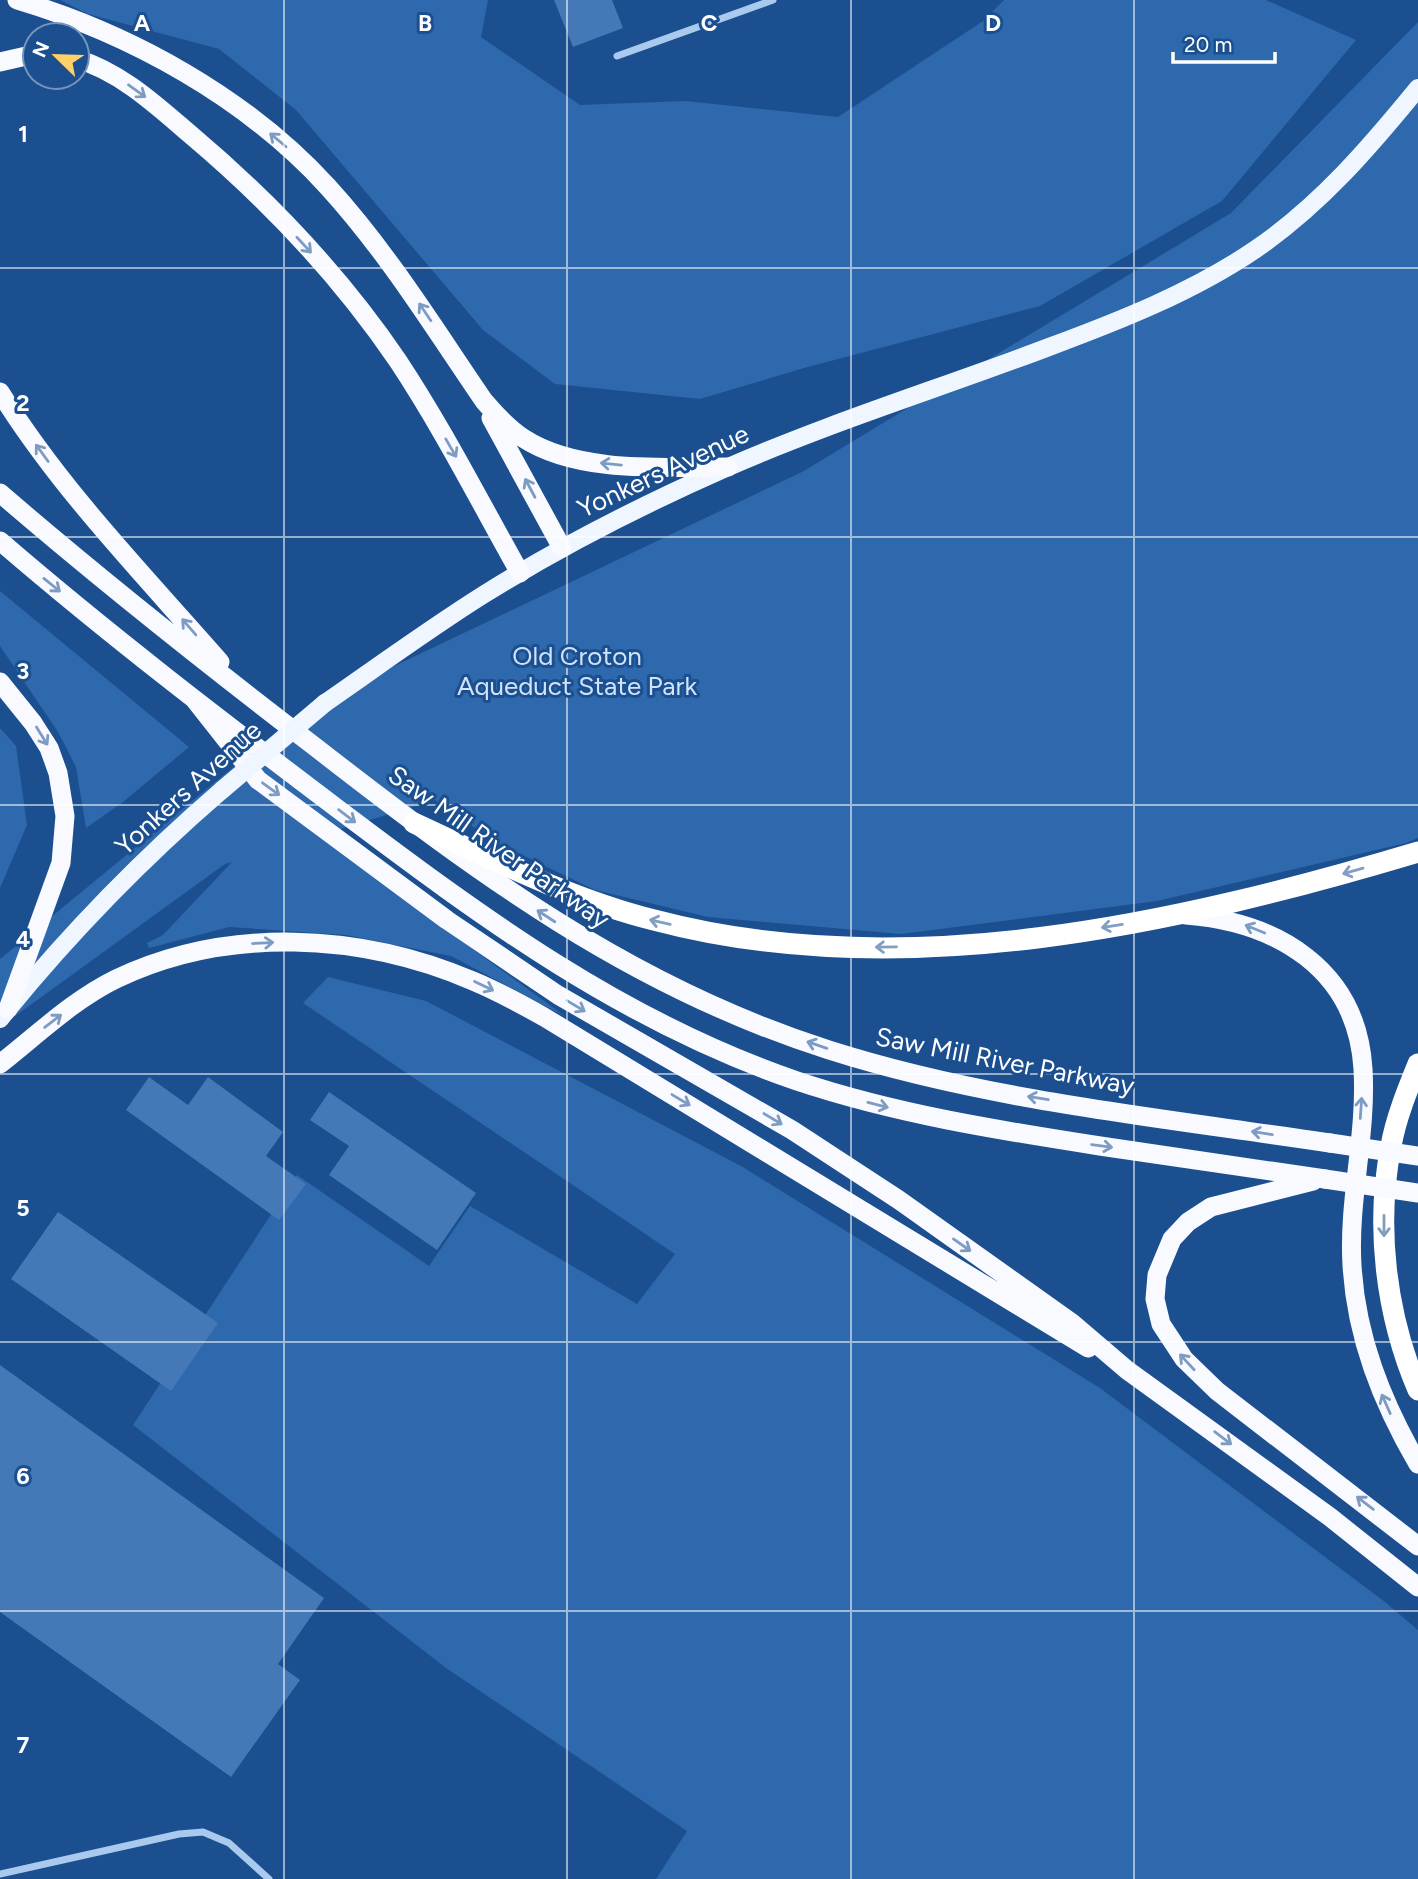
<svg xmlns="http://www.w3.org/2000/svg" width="1418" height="1879" font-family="Figtree,sans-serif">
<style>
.green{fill:#2e69ad}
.building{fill:#4478b7}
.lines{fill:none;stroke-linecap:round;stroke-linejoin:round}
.minor{stroke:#a9c9ee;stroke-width:7}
.primary{stroke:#f0f6ff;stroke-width:18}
.trunk{stroke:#f8faff;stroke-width:19}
.motorway{stroke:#fff;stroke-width:21}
.primary-bridge{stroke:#f0f6ff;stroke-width:18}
.trunk-bridge{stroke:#f8faff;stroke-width:19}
.oneway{stroke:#7e9cc1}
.oneway2{stroke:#829ec1}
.grid{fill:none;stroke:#fff;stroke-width:2;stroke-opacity:0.55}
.labels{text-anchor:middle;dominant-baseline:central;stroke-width:6;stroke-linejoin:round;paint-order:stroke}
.street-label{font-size:26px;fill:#fff;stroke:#1b4f8f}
.park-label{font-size:26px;fill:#cfe3fa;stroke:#1b4f8f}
.grid-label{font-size:23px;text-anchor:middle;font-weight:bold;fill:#fff;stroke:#1b4f8f;stroke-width:6;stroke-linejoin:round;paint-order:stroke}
</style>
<rect width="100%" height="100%" fill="#1b4f8f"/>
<!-- green -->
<path class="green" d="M60,0H488L481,37L580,105L685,101L838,117L983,21L1004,0H1266L1356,40L1222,201L1040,306L804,368L700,399L555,384L483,330L296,110L219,49L88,14Z
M1418,22V838L1406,843L1157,901L901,934L708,917L595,890L493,841L435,800L318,836L566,1017L451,956L346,935L229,927L149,948L147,943L163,935L232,862L225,864L0,1027V959L304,709L802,472L1231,213Z
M0,591L189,747L123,802L86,828L76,767L58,732L0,646Z
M0,728L16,746L27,825L0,888Z
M328,977L426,1001L741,1166L1100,1388L1385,1602L1418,1630V1879H656L687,1831L446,1668L133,1425L297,1175L429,1266L470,1206L637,1304L675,1254L303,1003Z"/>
<!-- building -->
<path class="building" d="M554,0H612L623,28L573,47Z
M149,1077L188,1105L208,1077L283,1132L266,1156L306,1184L279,1220L126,1110Z
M329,1092L476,1193L437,1250L329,1175L349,1146L310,1120Z
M58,1212L218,1323L171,1391L11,1279Z
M0,1365L324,1598L278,1664L300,1680L231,1777L0,1612Z"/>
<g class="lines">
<!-- minor -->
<path class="minor" d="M617,56L773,0
M0,1874L179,1834L203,1832L229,1843L269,1879"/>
<!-- primary -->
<path class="primary" d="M325,703C377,667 429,629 483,595C561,546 642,505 726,468C831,422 941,388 1049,347C1119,321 1193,292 1256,249C1320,205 1369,148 1418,88
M0,1019C67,936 142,859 222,790"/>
<!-- trunk -->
<path class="trunk" d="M17,0C131,34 247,98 328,187C388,253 434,328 484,401C496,415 508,428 523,438C578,474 665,467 728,467
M77,59C121,72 157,106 191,135C268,200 341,277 398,361C443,429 480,502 520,573
M0,62L35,54
M0,392C61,490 144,575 220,662
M491,418L562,548
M0,493C102,581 207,664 314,746C476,872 630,987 829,1050C989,1101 1164,1118 1330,1143
M0,541C109,635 223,722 338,809C484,919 622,1021 797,1081C896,1114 997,1130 1100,1146C1175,1157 1250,1168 1325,1179
M0,682L33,723L49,748L58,773L65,816L61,863L8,1009
M195,700L258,780L447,920L558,995L792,1130L899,1200L1072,1323L1127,1370L1330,1517L1418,1587
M1186,915C1277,922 1357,969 1363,1069C1367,1135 1348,1200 1352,1265C1356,1337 1382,1402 1418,1464
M0,1064C37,1035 73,1000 116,979C227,926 361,933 473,981C497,991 521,1004 544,1017L1088,1348
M1313,1181L1211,1207L1188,1222L1172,1239L1157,1275L1155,1299L1161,1324L1184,1359L1217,1391L1418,1546"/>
<!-- motorway -->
<path class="motorway" d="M414,823C492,859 570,899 654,920C903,986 1177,924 1418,852
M1418,1064C1407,1091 1396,1118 1391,1146C1375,1227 1386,1315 1418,1390"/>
<!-- primary-bridge -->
<path class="primary-bridge" d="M222,790L325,703"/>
<!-- trunk-bridge -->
<path class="trunk-bridge" d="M1330,1143L1418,1156
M1325,1179L1418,1193"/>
</g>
<!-- one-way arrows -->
<defs><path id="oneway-shaft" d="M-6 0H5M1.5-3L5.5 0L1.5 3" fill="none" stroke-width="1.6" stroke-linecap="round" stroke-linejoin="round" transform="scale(1.75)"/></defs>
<g class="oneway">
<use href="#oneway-shaft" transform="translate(137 91) rotate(36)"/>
<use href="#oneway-shaft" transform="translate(278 140) rotate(-140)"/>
<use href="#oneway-shaft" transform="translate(304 245) rotate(47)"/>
<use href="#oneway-shaft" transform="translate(425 312) rotate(-124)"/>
<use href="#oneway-shaft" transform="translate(451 448) rotate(60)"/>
<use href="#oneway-shaft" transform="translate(42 453) rotate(-126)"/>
<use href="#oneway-shaft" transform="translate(611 464) rotate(-174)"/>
<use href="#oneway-shaft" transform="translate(530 488) rotate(-118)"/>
<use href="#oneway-shaft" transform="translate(52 585) rotate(39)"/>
<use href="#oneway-shaft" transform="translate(189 627) rotate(-131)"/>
<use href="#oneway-shaft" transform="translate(42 736) rotate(58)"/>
<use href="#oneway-shaft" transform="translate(271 789) rotate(36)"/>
<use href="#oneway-shaft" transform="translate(347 816) rotate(37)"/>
<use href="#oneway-shaft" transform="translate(546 916) rotate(-147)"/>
<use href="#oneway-shaft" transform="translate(1255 929) rotate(-158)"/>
<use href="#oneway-shaft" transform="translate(263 943) rotate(-3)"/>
<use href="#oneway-shaft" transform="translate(484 986) rotate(26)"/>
<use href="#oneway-shaft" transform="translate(576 1006) rotate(31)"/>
<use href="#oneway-shaft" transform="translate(53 1021) rotate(-38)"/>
<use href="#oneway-shaft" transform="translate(817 1045) rotate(-161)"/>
<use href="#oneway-shaft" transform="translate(1038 1098) rotate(-171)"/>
<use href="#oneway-shaft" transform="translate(681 1100) rotate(31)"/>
<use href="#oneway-shaft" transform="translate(878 1105) rotate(14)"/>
<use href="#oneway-shaft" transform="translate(1361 1108) rotate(-86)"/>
<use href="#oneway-shaft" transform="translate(773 1119) rotate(31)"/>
<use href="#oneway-shaft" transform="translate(1262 1133) rotate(-171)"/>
<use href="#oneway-shaft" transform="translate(1102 1146) rotate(8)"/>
<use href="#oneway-shaft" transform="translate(962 1245) rotate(35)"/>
<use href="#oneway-shaft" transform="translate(1187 1362) rotate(-133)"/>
<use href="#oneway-shaft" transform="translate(1386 1404) rotate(-114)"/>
<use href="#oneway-shaft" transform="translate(1223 1438) rotate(37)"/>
<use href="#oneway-shaft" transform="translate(1365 1503) rotate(-142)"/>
</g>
<g class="oneway2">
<use href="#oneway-shaft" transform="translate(1353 871) rotate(164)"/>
<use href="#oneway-shaft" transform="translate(660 922) rotate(-167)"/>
<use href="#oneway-shaft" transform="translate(1112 926) rotate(171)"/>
<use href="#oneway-shaft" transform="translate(886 947) rotate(179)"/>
<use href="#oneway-shaft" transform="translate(1384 1226) rotate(90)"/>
</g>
<!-- grid -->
<path class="grid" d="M284,0V1879M567,0V1879M851,0V1879M1134,0V1879M0,268H1418M0,537H1418M0,805H1418M0,1074H1418M0,1342H1418M0,1611H1418"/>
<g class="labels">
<!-- street labels -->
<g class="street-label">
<text transform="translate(663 471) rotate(-25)">Yonkers Avenue</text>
<text transform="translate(188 788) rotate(-42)">Yonkers Avenue</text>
<text transform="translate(499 847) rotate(35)">Saw Mill River Parkway</text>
<text transform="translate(1005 1061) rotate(11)">Saw Mill River Parkway</text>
</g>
<!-- park labels -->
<g class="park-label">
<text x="577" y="656">Old Croton<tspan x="577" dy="30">Aqueduct State Park</tspan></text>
</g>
</g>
<g class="grid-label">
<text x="142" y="31">A</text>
<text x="425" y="31">B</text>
<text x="709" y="31">C</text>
<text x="993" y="31">D</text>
<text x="23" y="142">1</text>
<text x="23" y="411">2</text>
<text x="23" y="679">3</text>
<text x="23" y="947">4</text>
<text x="23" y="1216">5</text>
<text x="23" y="1484">6</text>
<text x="23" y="1753">7</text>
</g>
<!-- north arrow -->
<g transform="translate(56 56) rotate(293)"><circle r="33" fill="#1b4f8f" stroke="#7695bc" stroke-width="2"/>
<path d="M0-5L12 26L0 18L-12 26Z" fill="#ffd166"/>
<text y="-10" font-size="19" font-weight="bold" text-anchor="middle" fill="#ffffff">N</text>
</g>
<!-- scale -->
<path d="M1173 52v10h102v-10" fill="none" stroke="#ffffff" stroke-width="3.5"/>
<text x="1184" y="52" font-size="21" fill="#ffffff" stroke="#1b4f8f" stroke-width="5" paint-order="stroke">20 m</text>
</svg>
